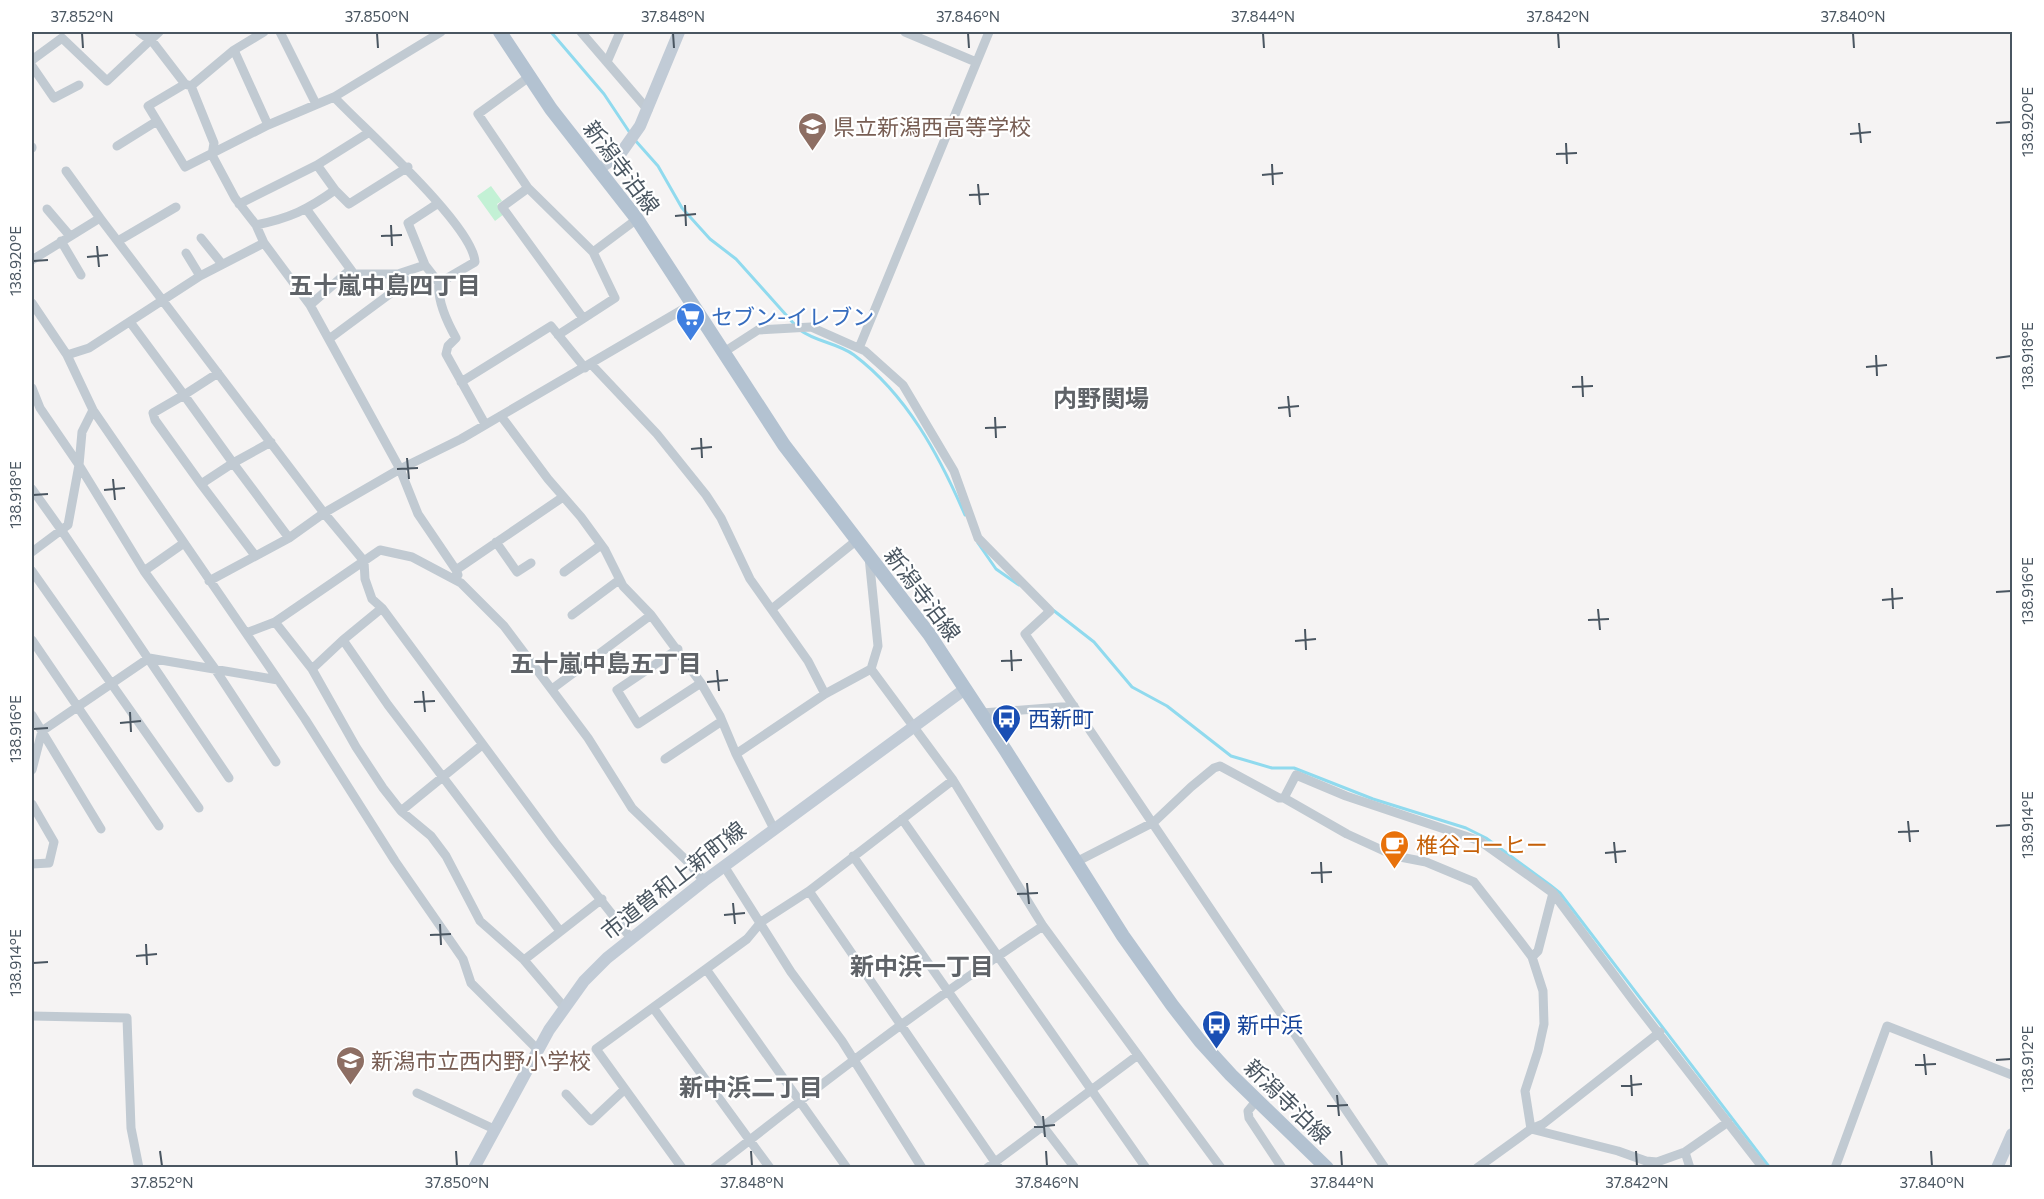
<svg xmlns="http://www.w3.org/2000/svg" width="2044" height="1199" font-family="Commissioner,'Noto Sans JP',sans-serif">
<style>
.green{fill:#c3f1d5}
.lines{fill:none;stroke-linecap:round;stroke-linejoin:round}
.stream{stroke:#90daee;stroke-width:3}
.street{stroke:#c1cad2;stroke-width:9}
.secondary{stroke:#c1cbd6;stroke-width:12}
.primary{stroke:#b3c2d1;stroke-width:14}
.ticks{fill:none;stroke:#4a5661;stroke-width:2}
.labels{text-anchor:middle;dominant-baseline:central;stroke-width:4.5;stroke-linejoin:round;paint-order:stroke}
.education-label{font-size:22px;fill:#785e54;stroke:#fff;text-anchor:start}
.street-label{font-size:22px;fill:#4a5661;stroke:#fff}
.shop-label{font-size:22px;fill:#366cbe;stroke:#fff;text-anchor:start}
.transit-label{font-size:22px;fill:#164399;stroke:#fff;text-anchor:start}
.food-label{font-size:22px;fill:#c56008;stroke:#fff;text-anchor:start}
.neighbourhood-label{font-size:24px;font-weight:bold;fill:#5f6368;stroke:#fff}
.neatline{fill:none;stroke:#4a5661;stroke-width:2}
.ticks-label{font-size:15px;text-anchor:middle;fill:#4a5661}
</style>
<rect width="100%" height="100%" fill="#f5f3f3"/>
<!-- green -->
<path class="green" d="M491,186L502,201L497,204L504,214L495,221L477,196Z"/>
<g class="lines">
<!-- stream -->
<path class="stream" d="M551,32L604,94L630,133
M634,139L658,166L682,208L710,239L736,259L795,325
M800,330C816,342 838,343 854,355C907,395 939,455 965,515
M978,543L996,569L1019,585
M1053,610L1094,642L1132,687L1167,706L1231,756L1272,768H1294L1373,799L1466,828L1486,838L1550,885L1560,893L1770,1168"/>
<!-- street -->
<path class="street" d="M139,32L152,41L185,84L191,86L214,143L212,155L235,198L256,225L264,243L310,305L400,469L418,514L456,570
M280,32L316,104
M581,32L648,110
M905,32L976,62
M234,50L268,125
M32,60L62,38L107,81L159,32
M607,62L620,32
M32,66L54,98L79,85
M185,84L148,106L185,167L268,125L334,97L441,32
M191,86L234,50L264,32
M334,97C362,127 473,225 475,262L439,283C437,301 447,322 456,338L448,346L446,354L485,424
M117,146L157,121
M32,148V147
M317,165L335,190
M66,171L100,218
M528,188L478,114L529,77
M239,204L317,165L368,133
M47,209L70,236
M307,210L354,274H398L425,265L439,283
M256,225C290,218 307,210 335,190L349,204L408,167
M201,238L222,264
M61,241L81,275
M118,241L176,207
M593,252L637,219
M186,253L200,276
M32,260L100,218L324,513L364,561L365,579L372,599L382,608L555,842L630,937
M425,265L408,223L437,204
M32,303L67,355L93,410L305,719L395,861L463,959L471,983L537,1049
M310,305L350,270
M130,322L184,395L218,373
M558,335L615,298L593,252L528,188L502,207L583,318
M329,339L406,282L402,273
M859,348L989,32
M724,352L758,330L811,327L865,351L903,385L954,471L978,538L1050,611L1025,634L1385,1168
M67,355L89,348L200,276L264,243
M591,364L657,434L706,495L721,518L750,579L808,661L825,694
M461,382L551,326L585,368
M32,388L40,408L79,465L144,571L215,669L276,762
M501,416L548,479L581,517L605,550L623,586L651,615L701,683L720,716L736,754L774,829
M201,484L155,420L153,413L184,395L233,463L271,442
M32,489L62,531L229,778
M496,542L517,572L531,563
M32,552L68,525L79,465L82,432L93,410
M254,554L201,484L233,463L289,538
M32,571L199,808
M144,571L184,543
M564,572L601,545
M458,575L456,570L563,497
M209,581L289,538L324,513L400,469L461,439L692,304
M773,608L857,540
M572,615L619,580
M246,633L275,622
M32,640L159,826
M343,640L382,608
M678,649L617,690L638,724L701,683
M312,669L275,622L380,550L412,557L461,583L504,626L588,738L632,808L687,861L704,881
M871,669L953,780L1043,926L1221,1168
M552,689L651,615
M982,713L1074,706
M32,715L101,829
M736,754L825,694L871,669L878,646L869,557
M665,759L722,721
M32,770L42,731L149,658L278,680
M1284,798L1296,775L1346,796L1480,841L1553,893L1635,1003L1763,1168
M32,804L54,842L49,863L32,864
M401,811L482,745
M902,819L1146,1168
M853,856L1042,1125L1075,1168
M1076,862L1154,822L1191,787L1214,768L1220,766L1279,798H1284L1347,834L1395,856L1426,862L1474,882L1520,941L1532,957L1543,991L1544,1024L1538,1051L1525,1091L1531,1129
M724,866L791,972L842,1041L922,1168
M809,891L999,1168
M560,931L388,705L343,640L312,669L356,747L383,788L401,811L431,836L446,856L480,921L524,960L564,1007
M1532,957L1538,951L1553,893
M524,960L602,899
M706,969L847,1168
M654,1009L770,1168
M32,1016L127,1018L131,1128L139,1168
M417,1093L494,1129
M566,1094L591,1121L625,1089
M1256,1101L1248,1111L1249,1118L1282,1168
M1531,1129L1618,1151L1646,1161L1657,1162L1685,1152L1728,1122
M1685,1152L1690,1168
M682,1168L596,1049L706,969L747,939L761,922L809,891L953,780
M714,1168C821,1084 930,1000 1043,926
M987,1168L1138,1055
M1477,1168L1531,1129L1543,1124L1660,1032
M1835,1168L1887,1026L2012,1075"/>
<!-- secondary -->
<path class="secondary" d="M599,169L621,153L640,126L679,32
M474,1168L549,1030L584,981L607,958L704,881L965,689
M1997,1168L2012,1134"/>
<!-- primary -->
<path class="primary" d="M500,32L551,109L637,219L784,445L929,634L1006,751L1123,936L1172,1005L1200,1041L1231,1075L1327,1168"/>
</g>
<!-- ticks -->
<path class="ticks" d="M82,33L83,48M377,33L378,48M673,33L674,48M968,33L969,48M1263,33L1264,48M1558,33L1559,48M1853,33L1854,48M1859,123L1861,143M1996,123L2011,122M1850,134L1871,132M1566,143L1567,164M1556,154L1577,153M1272,164L1273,185M1262,175L1283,173M978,184L980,205M969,195L989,194M685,205L686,226M675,216L696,214M391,225L392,246M381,236L402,235M97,246L99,267M87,257L108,255M33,261L48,260M1876,355L1877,376M1996,358L2011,356M1866,367L1887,365M1582,376L1583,397M1572,387L1593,386M1288,396L1290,417M1278,408L1299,406M995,417L996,438M985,428L1006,427M701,438L702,458M691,449L712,447M407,458L409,479M397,469L418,468M113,479L115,500M104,490L125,488M33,495L48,494M1892,588L1893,609M1996,592L2011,591M1882,600L1903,598M1598,609L1600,630M1588,620L1609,619M1305,629L1306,650M1295,641L1316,639M1011,650L1012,671M1001,661L1022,660M717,670L719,691M707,682L728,680M423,691L425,712M414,702L435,701M130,712L131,732M120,723L141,721M33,729L48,728M1908,821L1910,842M1996,826L2011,825M1898,832L1919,831M1614,842L1616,863M1605,853L1626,851M1321,862L1322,883M1311,873L1332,872M1027,883L1029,904M1017,894L1038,893M733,903L735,924M724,915L745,913M440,924L441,945M430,935L451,934M146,944L147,965M136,956L157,954M33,963L48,962M1924,1054L1926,1075M1996,1060L2011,1059M1915,1065L1936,1064M1631,1075L1632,1096M1621,1086L1642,1084M1337,1095L1339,1116M1327,1106L1348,1105M1043,1116L1045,1137M1034,1127L1055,1125M160,1151L162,1166M456,1151L457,1166M751,1151L752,1166M1046,1151L1047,1166M1341,1151L1342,1166M1636,1151L1637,1166M1931,1151L1932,1166"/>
<!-- icons -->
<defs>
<symbol id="school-pin" viewBox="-11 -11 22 30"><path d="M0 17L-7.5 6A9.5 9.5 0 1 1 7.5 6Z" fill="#8d6e63" stroke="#fff"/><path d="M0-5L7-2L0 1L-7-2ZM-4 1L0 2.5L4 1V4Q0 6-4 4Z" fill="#fff"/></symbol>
<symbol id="supermarket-pin" viewBox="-11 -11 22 30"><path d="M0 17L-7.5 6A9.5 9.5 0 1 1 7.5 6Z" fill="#3f7fe0" stroke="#fff"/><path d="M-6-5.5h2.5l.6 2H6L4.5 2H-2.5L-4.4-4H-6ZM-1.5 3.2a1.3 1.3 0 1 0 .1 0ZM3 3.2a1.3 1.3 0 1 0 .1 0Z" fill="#fff"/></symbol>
<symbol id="bus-pin" viewBox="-11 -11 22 30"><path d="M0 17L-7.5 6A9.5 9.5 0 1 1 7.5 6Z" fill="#1a4fb4" stroke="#fff"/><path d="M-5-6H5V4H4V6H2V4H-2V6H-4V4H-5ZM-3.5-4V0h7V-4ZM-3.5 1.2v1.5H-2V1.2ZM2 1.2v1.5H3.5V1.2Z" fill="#fff"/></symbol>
<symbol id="cafe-pin" viewBox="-11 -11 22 30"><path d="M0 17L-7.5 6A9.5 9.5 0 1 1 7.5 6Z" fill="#e8710a" stroke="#fff"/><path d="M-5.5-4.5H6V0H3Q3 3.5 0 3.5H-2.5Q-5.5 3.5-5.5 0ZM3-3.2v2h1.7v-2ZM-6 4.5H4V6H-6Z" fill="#fff"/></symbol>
</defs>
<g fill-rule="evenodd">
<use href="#school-pin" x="796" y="110" width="33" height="45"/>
<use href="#supermarket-pin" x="674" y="300" width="33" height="45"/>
<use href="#bus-pin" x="990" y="702" width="33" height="45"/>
<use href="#cafe-pin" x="1378" y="828" width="33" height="45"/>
<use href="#bus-pin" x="1200" y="1008" width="33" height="45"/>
<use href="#school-pin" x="334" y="1044" width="33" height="45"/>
</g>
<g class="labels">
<!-- education labels -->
<g class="education-label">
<text x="833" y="126">県立新潟西高等学校</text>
<text x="371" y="1060">新潟市立西内野小学校</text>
</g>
<!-- street labels -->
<g class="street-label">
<text transform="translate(622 167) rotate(53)">新潟寺泊線</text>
<text transform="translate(923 594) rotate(53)">新潟寺泊線</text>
<text transform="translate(673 880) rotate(-38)">市道曽和上新町線</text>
<text transform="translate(1288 1101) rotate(44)">新潟寺泊線</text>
</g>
<!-- shop labels -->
<g class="shop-label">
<text x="711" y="316">セブン-イレブン</text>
</g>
<!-- transit labels -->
<g class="transit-label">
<text x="1028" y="718">西新町</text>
<text x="1237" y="1024">新中浜</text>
</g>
<!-- food labels -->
<g class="food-label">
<text x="1416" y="844">椎谷コーヒー</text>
</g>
<!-- neighbourhood labels -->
<g class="neighbourhood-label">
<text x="385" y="284">五十嵐中島四丁目</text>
<text x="1101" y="397">内野関場</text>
<text x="606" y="662">五十嵐中島五丁目</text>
<text x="922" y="965">新中浜一丁目</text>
<text x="751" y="1086">新中浜二丁目</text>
</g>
</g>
<!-- border -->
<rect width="2044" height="1199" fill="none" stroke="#ffffff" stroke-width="66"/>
<rect x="33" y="33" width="1978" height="1133" class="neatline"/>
<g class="ticks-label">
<text x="82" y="22">37.852°N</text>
<text x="377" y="22">37.850°N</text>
<text x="673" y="22">37.848°N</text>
<text x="968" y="22">37.846°N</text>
<text x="1263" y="22">37.844°N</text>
<text x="1558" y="22">37.842°N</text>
<text x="1853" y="22">37.840°N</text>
<text transform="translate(2028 122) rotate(-90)" y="5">138.920°E</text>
<text transform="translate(16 261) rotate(-90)" y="5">138.920°E</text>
<text transform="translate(2028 356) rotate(-90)" y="5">138.918°E</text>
<text transform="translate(16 495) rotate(-90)" y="5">138.918°E</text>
<text transform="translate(2028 591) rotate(-90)" y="5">138.916°E</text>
<text transform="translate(16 729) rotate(-90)" y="5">138.916°E</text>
<text transform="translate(2028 825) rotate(-90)" y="5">138.914°E</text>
<text transform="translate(16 963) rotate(-90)" y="5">138.914°E</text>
<text transform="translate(2028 1059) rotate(-90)" y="5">138.912°E</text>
<text x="162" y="1188">37.852°N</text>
<text x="457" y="1188">37.850°N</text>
<text x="752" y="1188">37.848°N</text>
<text x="1047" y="1188">37.846°N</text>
<text x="1342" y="1188">37.844°N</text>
<text x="1637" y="1188">37.842°N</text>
<text x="1932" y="1188">37.840°N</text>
</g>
</svg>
